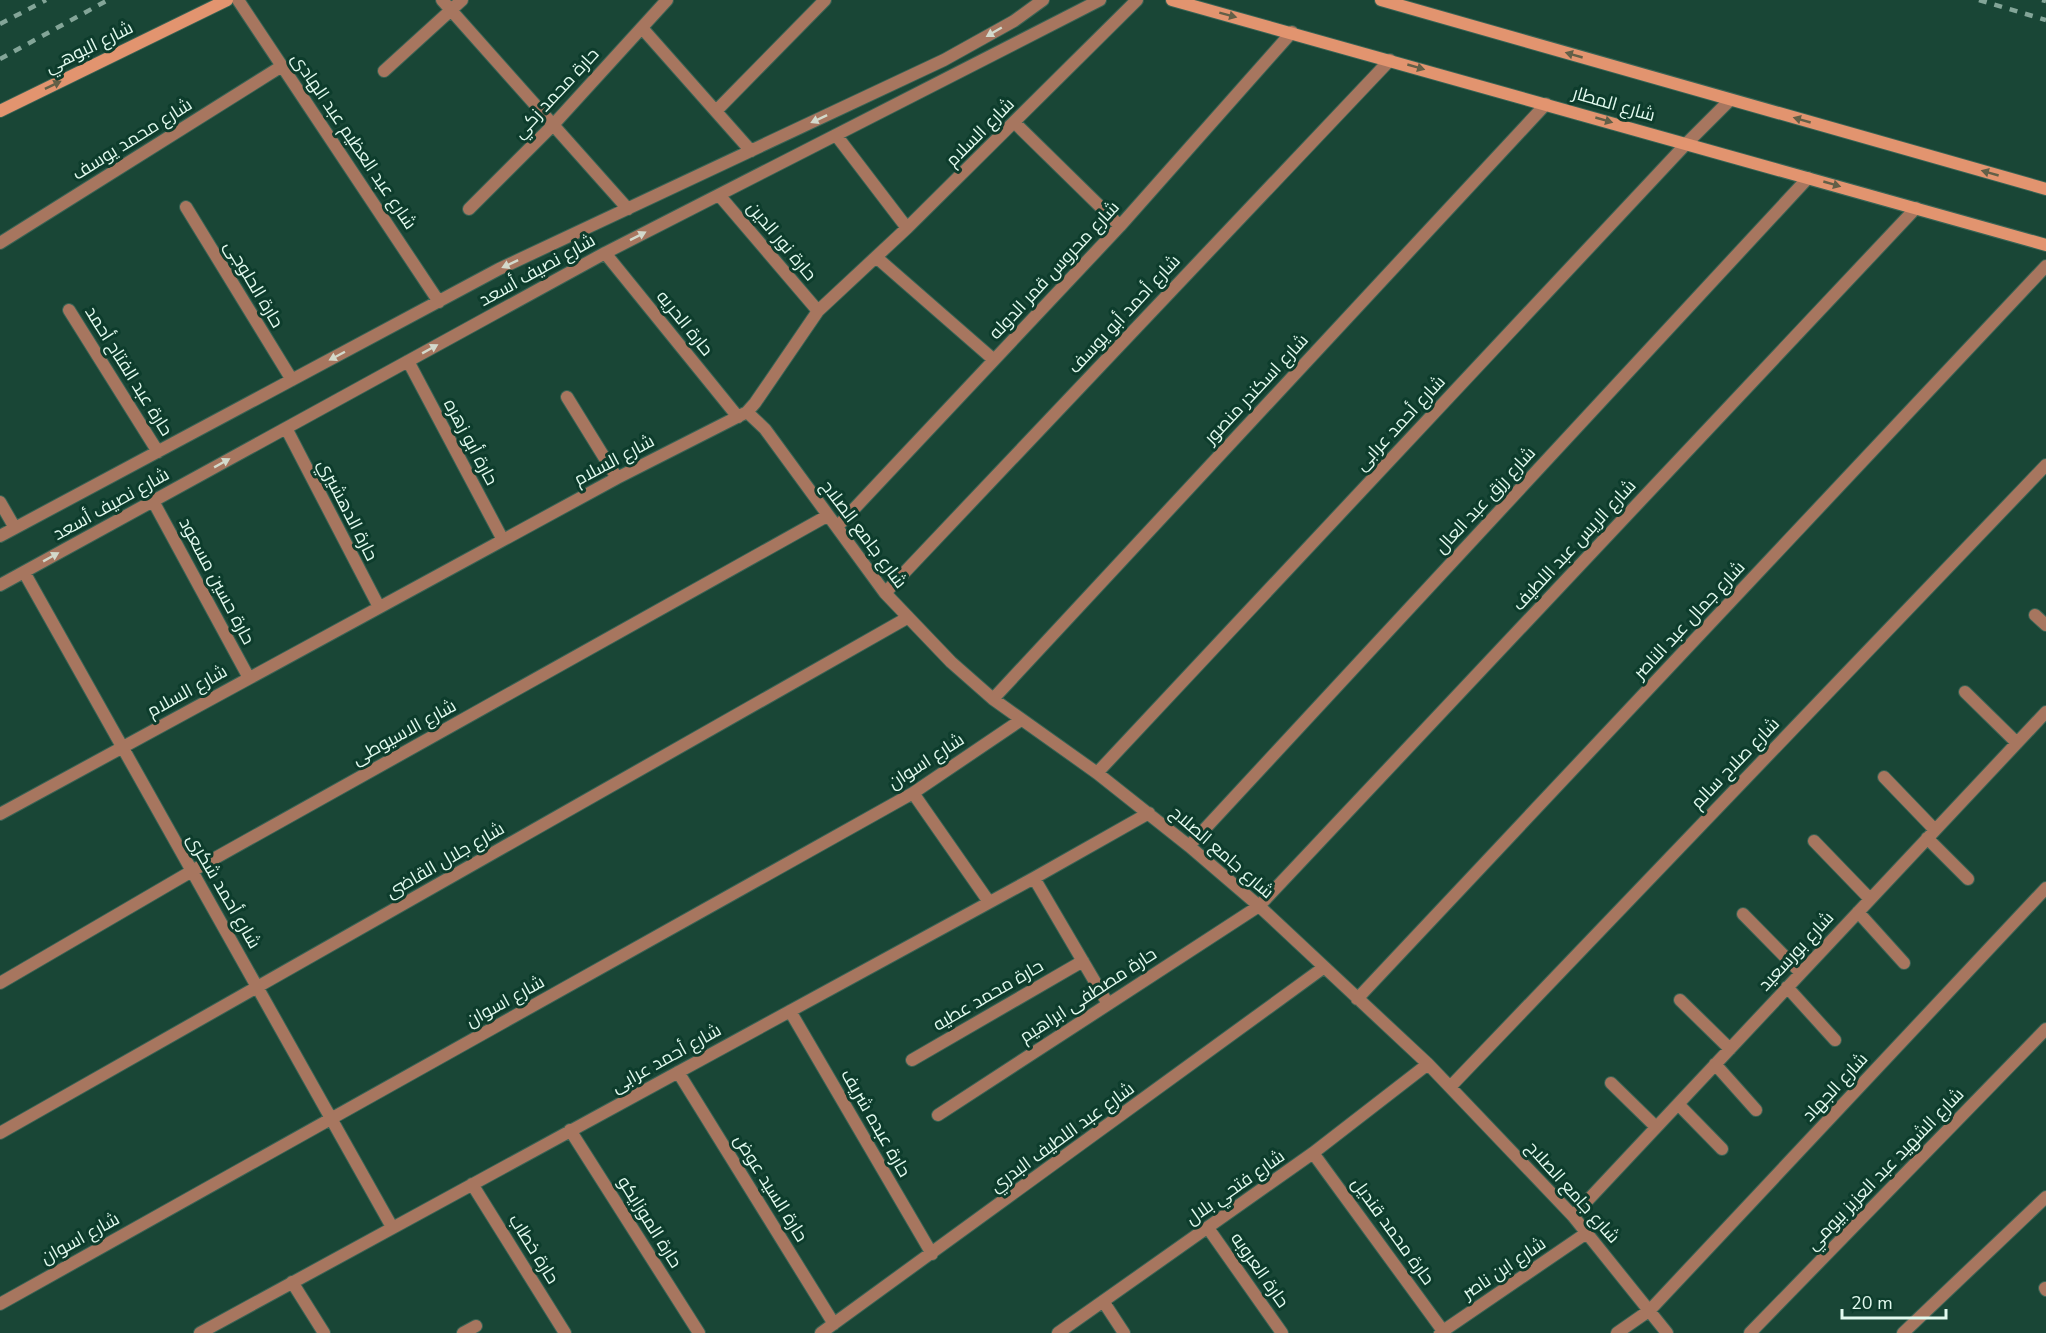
<svg xmlns="http://www.w3.org/2000/svg" width="2046" height="1333" font-family="'Nunito Sans',Cairo,sans-serif">
<style>
.lines{fill:none;stroke-linecap:round;stroke-linejoin:round}
.street-casing{stroke:#396354;stroke-width:14}
.secondary-casing{stroke:#396354;stroke-width:14}
.street{stroke:#a7765f;stroke-width:12}
.secondary{stroke:#e2946f;stroke-width:12}
.rail{stroke:#83a598;stroke-width:4.5;stroke-dasharray:8 8;stroke-linecap:butt}
.oneway{fill:#625f47}
.oneway2{fill:#d3d9cb}
.labels{text-anchor:middle;dominant-baseline:central;stroke-width:6;stroke-linejoin:round;paint-order:stroke}
.street-label{font-size:18px;fill:#e2faef;stroke:#0d3c2c}
</style>
<rect width="100%" height="100%" fill="#194636"/>
<g class="lines">
<defs>
<path id="street" d="M238,0L439,302
M442,0L628,209
M642,28L751,151
M384,71L462,0
M716,111L825,0
M1015,123L1120,226
M836,135L907,228
M719,195L818,311
M186,207L292,380
M469,209L553,125L667,0
M0,243L282,66
M605,253L738,417
M876,257L994,360
M69,310L158,452
M408,361L503,540
M567,397L617,478
M747,412L765,429L885,593L951,662L993,699L1097,773L1189,846L1259,906L1428,1064L1573,1216L1667,1333
M286,428L379,607
M153,501L249,678
M0,502L15,528
M837,527L1120,226L1292,32
M0,536L499,269L944,60L1014,21L1043,0
M24,572L392,1227
M0,585L605,253L1100,0
M885,593L1390,60
M2035,615L2046,625
M1965,692L2017,743
M993,699L1546,104
M1097,773L1686,144L1730,100
M1884,777L1935,830
M913,793L989,902
M0,814L617,478L747,412L755,403L818,311L907,228L1137,0
M1927,838L1968,879
M1814,841L1870,899
M1189,846L1808,178
M1034,878L1108,1004
M1858,912L1904,963
M1743,914L1801,973
M0,983L192,871L827,516
M1787,987L1835,1040
M1357,999L2046,266
M1680,1000L1730,1049
M790,1011L932,1254
M912,1060L1083,961
M1715,1064L1756,1110
M678,1072L834,1324
M1611,1083L1656,1127
M1451,1086L2046,465
M1678,1104L1722,1149
M938,1115L1259,906L1916,208
M570,1130L699,1333
M0,1133L907,618
M1313,1153L1443,1331
M472,1184L565,1333
M1573,1216L2046,712
M1208,1228L1282,1333
M292,1282L324,1333
M2045,1288L2046,1290
M1103,1301L1124,1333
M0,1304L913,793L1021,720
M200,1333L1034,878L1149,813
M463,1333L476,1326
M821,1333L1323,968
M1058,1333L1313,1153L1428,1064
M1440,1333L1588,1232
M1617,1333L1650,1310L2046,888
M1750,1333L2046,1029
M1903,1333L2046,1197"/>
<path id="secondary" d="M1172,0L2046,245
M1381,0L2046,189
M0,111L227,0"/>
</defs>
<!-- street casing -->
<use href="#street" class="street-casing"/>
<!-- secondary casing -->
<use href="#secondary" class="secondary-casing"/>
<!-- street -->
<use href="#street" class="street"/>
<!-- secondary -->
<use href="#secondary" class="secondary"/>
<!-- rail -->
<path class="rail" d="M1979,0L2046,20
M2042,0L2046,1
M0,24L46,0
M0,59L108,0"/>
</g>
<!-- one-way arrows -->
<defs><path id="oneway-solid" d="M-6-.8H1V-3.2L6.5 0L1 3.2V.8H-6Z" transform="scale(1.5)"/></defs>
<g class="oneway">
<use href="#oneway-solid" transform="translate(1228 15) rotate(15)"/>
<use href="#oneway-solid" transform="translate(1574 55) rotate(-164)"/>
<use href="#oneway-solid" transform="translate(1416 67) rotate(16)"/>
<use href="#oneway-solid" transform="translate(53 85) rotate(-26)"/>
<use href="#oneway-solid" transform="translate(1604 120) rotate(16)"/>
<use href="#oneway-solid" transform="translate(1802 120) rotate(-164)"/>
<use href="#oneway-solid" transform="translate(1990 173) rotate(-164)"/>
<use href="#oneway-solid" transform="translate(1832 184) rotate(16)"/>
</g>
<g class="oneway2">
<use href="#oneway-solid" transform="translate(994 32) rotate(150)"/>
<use href="#oneway-solid" transform="translate(819 119) rotate(155)"/>
<use href="#oneway-solid" transform="translate(638 236) rotate(-27)"/>
<use href="#oneway-solid" transform="translate(510 264) rotate(155)"/>
<use href="#oneway-solid" transform="translate(430 349) rotate(-29)"/>
<use href="#oneway-solid" transform="translate(337 356) rotate(152)"/>
<use href="#oneway-solid" transform="translate(222 463) rotate(-29)"/>
<use href="#oneway-solid" transform="translate(51 557) rotate(-29)"/>
</g>
<g class="labels">
<!-- street labels -->
<g class="street-label">
<text transform="translate(89 47) rotate(-26)">شارع البوهي</text>
<text transform="translate(556 93) rotate(-47)">حارة محمد زكي</text>
<text transform="translate(1614 104) rotate(16)">شارع المطار</text>
<text transform="translate(980 132) rotate(-45)">شارع السلام</text>
<text transform="translate(132 139) rotate(-32)">شارع محمد يوسف</text>
<text transform="translate(354 141) rotate(56)">شارع عبد العظيم عبد الهادى</text>
<text transform="translate(782 241) rotate(50)">حارة نور الدين</text>
<text transform="translate(537 270) rotate(-29)">شارع نصيف أسعد</text>
<text transform="translate(1054 270) rotate(-47)">شارع محروس قمر الدوله</text>
<text transform="translate(254 284) rotate(59)">حارة الحلوجى</text>
<text transform="translate(1124 314) rotate(-47)">شارع أحمد أبو يوسف</text>
<text transform="translate(685 323) rotate(51)">حارة الحريه</text>
<text transform="translate(129 371) rotate(58)">حارة عبد الفتاح أحمد</text>
<text transform="translate(1256 389) rotate(-47)">شارع اسكندر منصور</text>
<text transform="translate(1400 423) rotate(-47)">شارع أحمد عرابى</text>
<text transform="translate(471 442) rotate(62)">حارة أبو زهره</text>
<text transform="translate(614 460) rotate(-28)">شارع السلام</text>
<text transform="translate(1485 500) rotate(-47)">شارع رزق عبد العال</text>
<text transform="translate(111 504) rotate(-29)">شارع نصيف أسعد</text>
<text transform="translate(348 510) rotate(63)">حارة الدهشيري</text>
<text transform="translate(864 534) rotate(53)">شارع جامع الصلاح</text>
<text transform="translate(1574 545) rotate(-47)">شارع الريس عبد اللطيف</text>
<text transform="translate(217 581) rotate(62)">حارة حسين مسعود</text>
<text transform="translate(1689 620) rotate(-47)">شارع جمال عبد الناصر</text>
<text transform="translate(187 691) rotate(-29)">شارع السلام</text>
<text transform="translate(404 732) rotate(-29)">شارع الاسيوطى</text>
<text transform="translate(926 761) rotate(-33)">شارع اسوان</text>
<text transform="translate(1735 763) rotate(-46)">شارع صلاح سالم</text>
<text transform="translate(1222 852) rotate(41)">شارع جامع الصلاح</text>
<text transform="translate(445 860) rotate(-30)">شارع جلال القاضى</text>
<text transform="translate(224 891) rotate(60)">شارع أحمد شكرى</text>
<text transform="translate(1796 951) rotate(-47)">شارع بورسعيد</text>
<text transform="translate(988 995) rotate(-30)">حارة محمد عطيه</text>
<text transform="translate(1088 995) rotate(-33)">حارة مصطفى ابراهيم</text>
<text transform="translate(505 1001) rotate(-29)">شارع اسوان</text>
<text transform="translate(666 1058) rotate(-29)">شارع أحمد عرابى</text>
<text transform="translate(1835 1087) rotate(-47)">شارع الجهاد</text>
<text transform="translate(876 1123) rotate(60)">حارة عبده شريف</text>
<text transform="translate(1062 1137) rotate(-36)">شارع عبد اللطيف البدري</text>
<text transform="translate(1885 1169) rotate(-46)">شارع الشهيد عبد العزيز بيومي</text>
<text transform="translate(1235 1187) rotate(-35)">شارع فتحي بلال</text>
<text transform="translate(771 1188) rotate(58)">حارة السيد عوض</text>
<text transform="translate(1573 1192) rotate(48)">شارع جامع الصلاح</text>
<text transform="translate(650 1222) rotate(58)">حارة الموزايكو</text>
<text transform="translate(1393 1231) rotate(54)">حارة محمد قنديل</text>
<text transform="translate(80 1238) rotate(-29)">شارع اسوان</text>
<text transform="translate(534 1249) rotate(58)">حارة خطاب</text>
<text transform="translate(1504 1268) rotate(-34)">شارع ابن ناصر</text>
<text transform="translate(1260 1270) rotate(55)">حارة العروبه</text>
</g>
</g>
<!-- scale -->
<path d="M1842 1309v9h104v-9" fill="none" stroke="#e2faef" stroke-width="3"/>
<text x="1851" y="1309" font-size="18" fill="#e2faef" stroke="#0d3c2c" stroke-width="4.5" paint-order="stroke">20 m</text>
</svg>
